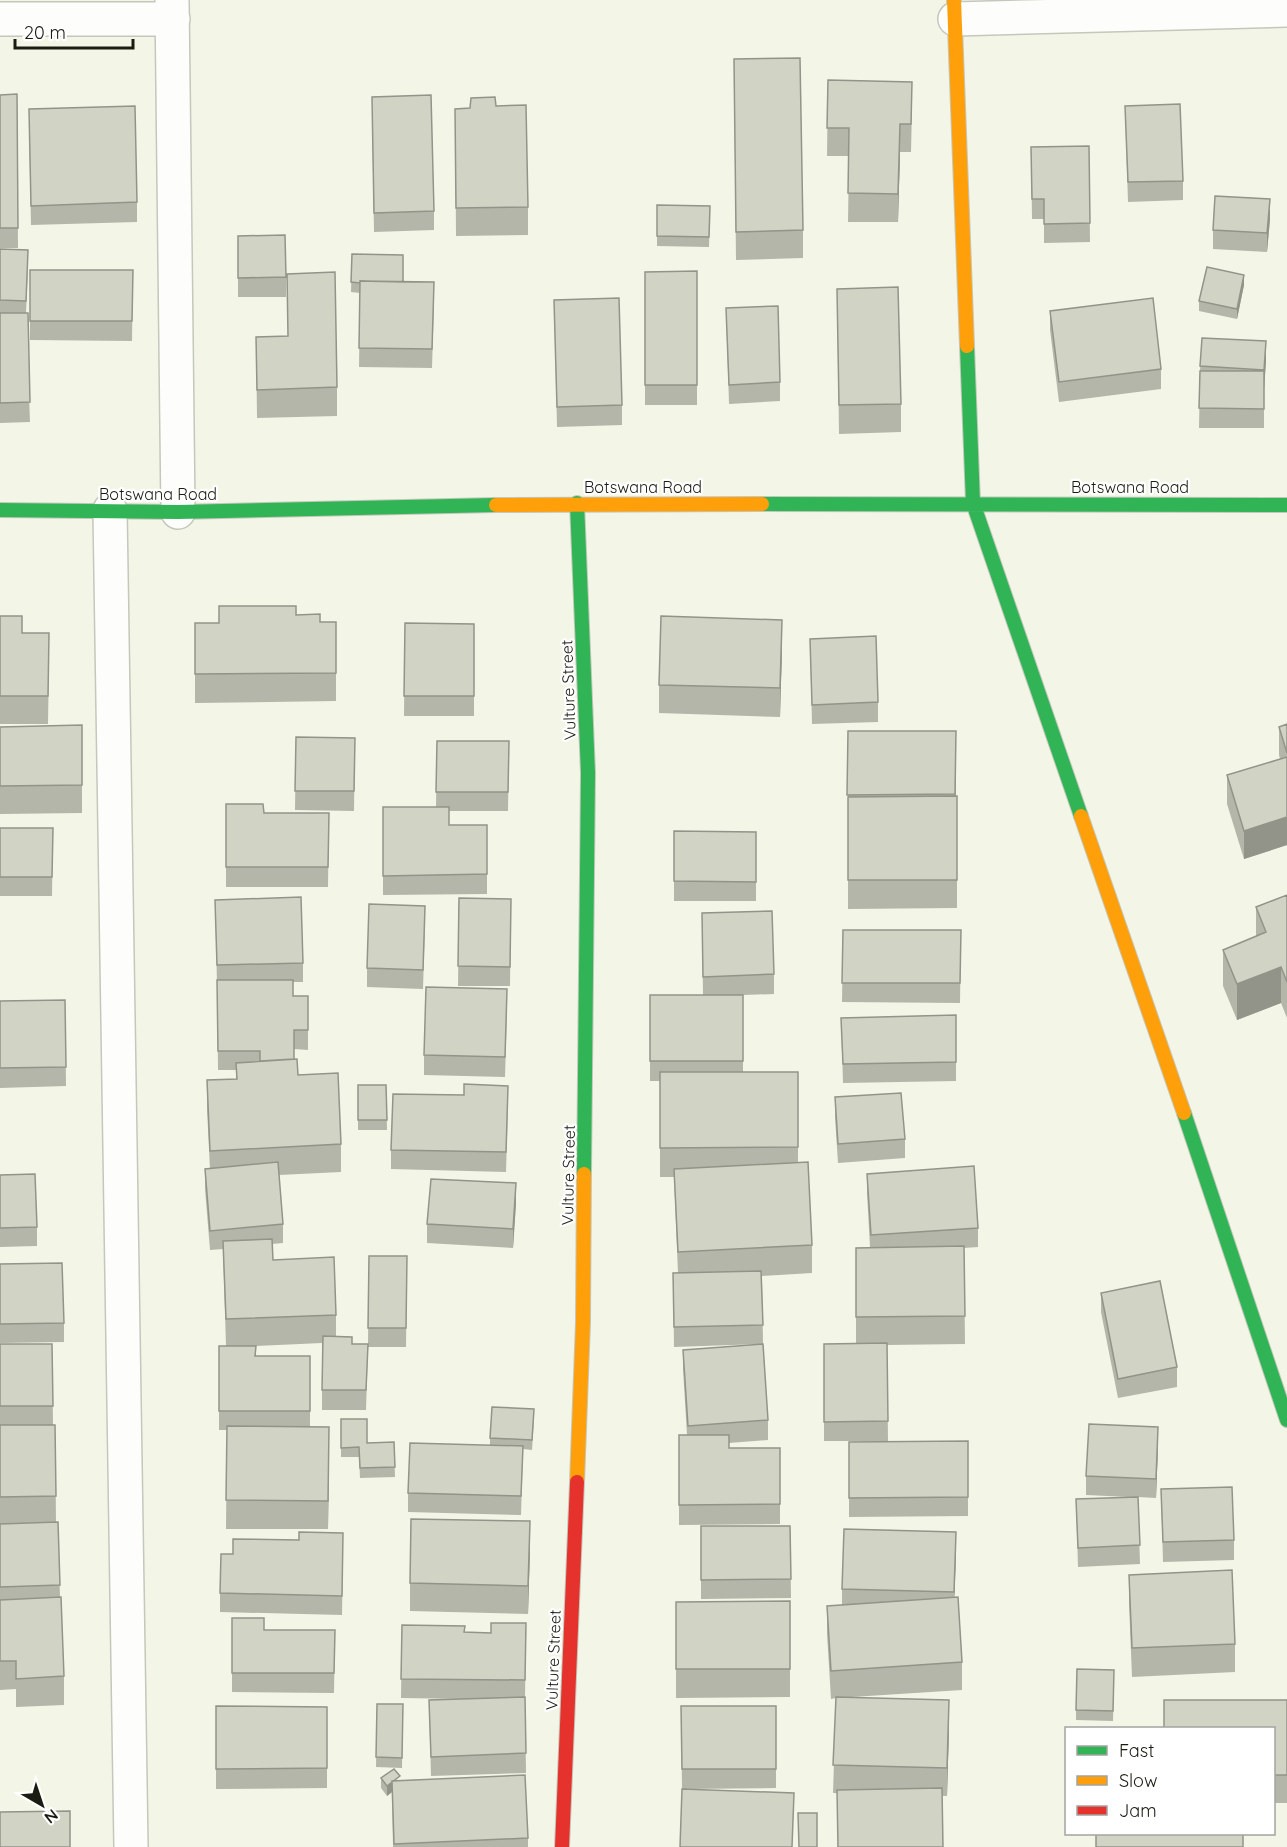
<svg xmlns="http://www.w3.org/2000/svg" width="1287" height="1847" font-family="Quicksand,sans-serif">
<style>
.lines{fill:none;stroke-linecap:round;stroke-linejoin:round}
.street-casing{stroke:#c4c7bb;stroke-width:36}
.fast-casing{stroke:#c4c7bb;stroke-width:16}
.slow-casing{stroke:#c4c7bb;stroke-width:16}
.jam-casing{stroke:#c4c7bb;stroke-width:16}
.street{stroke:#fdfefb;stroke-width:33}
.fast{stroke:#30b455;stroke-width:14}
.slow{stroke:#ff9f0a;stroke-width:14}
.jam{stroke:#e5322d;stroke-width:14}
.wall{fill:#b4b6a9}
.shaded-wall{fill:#929489}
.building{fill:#d1d4c4;stroke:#929489;stroke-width:1.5}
.labels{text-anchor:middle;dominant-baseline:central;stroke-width:4.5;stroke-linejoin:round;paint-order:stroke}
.street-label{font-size:16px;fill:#1a1c12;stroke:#fff}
</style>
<rect width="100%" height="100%" fill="#f3f6e7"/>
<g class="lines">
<defs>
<path id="street" d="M172,0L178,512
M0,19H173
M955,19L1287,10
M110,510L131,1847"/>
<path id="fast" d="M967,346L973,503L1081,816
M577,503L588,773L584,1174
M762,504L1287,505
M0,510L178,512L496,505
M1184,1113L1287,1420"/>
<path id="slow" d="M954,0L967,346
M496,505L762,504
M1081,816L1184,1113
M577,1482L583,1322L584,1174"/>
<path id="jam" d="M562,1847L577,1482"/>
</defs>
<!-- street casing -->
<use href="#street" class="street-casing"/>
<!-- fast casing -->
<use href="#fast" class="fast-casing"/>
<!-- slow casing -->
<use href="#slow" class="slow-casing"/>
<!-- jam casing -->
<use href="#jam" class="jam-casing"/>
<!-- street -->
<use href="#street" class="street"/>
<!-- fast -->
<use href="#fast" class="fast"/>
<!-- slow -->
<use href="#slow" class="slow"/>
<!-- jam -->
<use href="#jam" class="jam"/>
</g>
<!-- wall -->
<path class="wall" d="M734,59L803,230V258L736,260Z
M828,80L912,110L911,152H900L898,222H848L849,156H827Z
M17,94L18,248H0V95Z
M496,106L528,207V235L456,236L455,109Z
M1125,106L1183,181V200L1128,202Z
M372,116L434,211V230L374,232Z
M29,129L137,202V222L31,225Z
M1089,146L1090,242L1044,243V219H1032L1031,147Z
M657,205L710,206L709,247L657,246Z
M1270,219L1267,252L1213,249V230Z
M238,236L286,277V297H238Z
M0,249L28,269L26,313L30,422L0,423Z
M352,254L403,282L434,301L432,368L359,367L360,293L351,292Z
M30,270H133L132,341L30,340Z
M697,271V405H645V272Z
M287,274L337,387V416L257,418L256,337L288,336Z
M1244,285L1237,319L1199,311V301Z
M837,289L901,404V432L839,434Z
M554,300L622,405V425L557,427Z
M726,308L780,382V401L729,404Z
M1050,311L1161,369V389L1059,402L1050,330Z
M1202,338L1266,361L1264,389V428H1199L1200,371Z
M296,615L320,622H336V701L195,703V623H219Z
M0,616L22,633L49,661L48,724H0Z
M405,623L474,624V716H404Z
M810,639L878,702V722L812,724Z
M782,648L780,717L659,713V685Z
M1287,724V845L1244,859L1227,804V775L1280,759L1279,755V727Z
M82,725V813L0,814V727Z
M848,731H956V796H957V908L848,909Z
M296,737L355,738L354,811L295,810Z
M437,741H509L508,811H449V825H487V894L383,895V807H436Z
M226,804L264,813H329L328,887H226Z
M0,828H53L52,896H0Z
M674,831L756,832V901H674Z
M1287,895V1018L1281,1003L1237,1020L1223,986V950L1256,936V907Z
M459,898L511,899L510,986H458Z
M215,900L303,963V982H293V996H308V1050L294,1049V1059L298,1075L341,1144V1172L279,1175L283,1224V1243L272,1244L273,1260L336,1315V1337L352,1344H368L369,1256H407L406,1347H368L366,1410H322V1343L256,1346V1356H310V1427L329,1455L328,1529H226L227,1430H219V1346H226L223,1249L210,1250L205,1189V1169H210L207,1109V1080L236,1079V1070H218L217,984Z
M702,913L774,974V994L743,995V1072H798V1162L812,1245V1273L762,1276L763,1344L768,1420V1440L729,1443V1448H780V1524L679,1525V1435H687L683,1369V1350L760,1344L674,1347L673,1273H678L674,1177H660V1081H650V995H703Z
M425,925L423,989L367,987V968Z
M843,930H961L960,1003L842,1002Z
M65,1000L66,1086L0,1088V1001Z
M507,1009L505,1077L424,1075V1055Z
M956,1015V1081L843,1083L841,1018Z
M358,1085H386L387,1130H358Z
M835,1097L905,1139V1158L838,1163L835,1117Z
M508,1105L506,1172L391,1169V1150Z
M867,1174L978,1228V1247L964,1248L965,1344L887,1345L888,1441H824V1344H856V1248L870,1247L867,1193Z
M0,1175L37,1227V1246L0,1247Z
M516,1203L513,1248L427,1243V1224Z
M0,1264L64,1323V1342L0,1343Z
M1101,1293L1177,1367V1387L1118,1398L1101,1312Z
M0,1344H52L53,1425H55L56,1522H58L60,1597L64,1676V1705L16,1707V1689L0,1690Z
M341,1419L367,1443L394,1442L395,1477L360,1478L359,1457H341Z
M534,1419L532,1450L523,1449L521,1515L408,1512V1493L490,1445V1438Z
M968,1441V1516L849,1517V1442Z
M1158,1446L1156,1498L1138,1497L1140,1564L1078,1567L1076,1499L1128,1497L1086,1495V1476Z
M1161,1489L1234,1540V1560L1163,1562Z
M701,1526H790L791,1598L701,1599Z
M530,1549L528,1614L410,1611V1583Z
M343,1552L342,1615L220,1612V1593Z
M956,1552L954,1598L962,1662V1690L852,1697L949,1728L947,1796L833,1793L836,1698L831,1699L827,1634V1606L842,1605V1589Z
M1129,1575L1235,1644V1672L1132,1677L1129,1603Z
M790,1601V1697L676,1698V1602Z
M232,1618L264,1630H335L334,1693L232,1692Z
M526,1623L525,1699L526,1773L431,1776L429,1700L464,1699L401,1698L402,1625L465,1632L491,1633Z
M1114,1680L1113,1721L1076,1720V1710Z
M1287,1700V1803H1274V1728Z
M377,1704H403L402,1768L376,1767Z
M216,1706L327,1707V1788L216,1789Z
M681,1706H776V1788L682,1789Z
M381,1778L400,1781L528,1838V1847H393L392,1792L387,1796L381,1788Z"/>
<!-- shaded-wall -->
<path class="shaded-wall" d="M900,124V152L898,222V194Z
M1270,199V219L1267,252V233Z
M1244,275V285L1237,319V309Z
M1266,341V361L1264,389V370Z
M782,620V648L780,717V688Z
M1287,817V845L1244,859V831Z
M1281,967V1003L1237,1020V984Z
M516,1183V1203L513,1248V1229Z
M329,1427V1455L328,1529V1501Z
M1158,1427V1446L1156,1498V1479Z
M530,1521V1549L528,1614V1586Z
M956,1532V1552L954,1612V1592Z
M949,1700V1728L947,1796V1768Z
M392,1782V1792L387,1796V1786Z"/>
<!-- building -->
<path class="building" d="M800,58L803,230L736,232L734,59Z
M828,80L912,82L911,124H900L898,194L848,193L849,128H827Z
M17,94L18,228H0V95Z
M431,95L434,211L374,213L372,97Z
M495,97L496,106L526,105L528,207L456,208L455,109L470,108L471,98Z
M1180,104L1183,181L1128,182L1125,106Z
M135,106L137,202L31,206L29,109Z
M1089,146L1090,223L1044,224V199H1032L1031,147Z
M1215,196L1270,199L1267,233L1213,230Z
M657,205L710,206L709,237L657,236Z
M285,235L286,277L238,278V236Z
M0,249L28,250L26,301L0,300Z
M352,254L403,255V282L360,281V283L351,282Z
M1207,267L1244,275L1237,309L1199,301Z
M30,270H133L132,321H30Z
M697,271V385H645V272Z
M335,272L337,387L257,390L256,337L288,336L287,274Z
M360,281L434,282L432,349L359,348Z
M898,287L901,404L839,405L837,289Z
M619,298L622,405L557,407L554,300Z
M1153,298L1161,369L1059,382L1050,311Z
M778,306L780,382L729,385L726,308Z
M0,313H28L30,402L0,403Z
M1202,338L1266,341L1264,370L1200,366Z
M1200,371H1264V409L1199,408Z
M219,606H296V615L320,614V622H336V673L195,674V623H219Z
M0,616H22V633H49L48,696H0Z
M661,616L782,620L780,688L659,685Z
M405,623L474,624V696H404Z
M876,636L878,702L812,705L810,639Z
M1287,724V753L1279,727Z
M82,725V785L0,786V727Z
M848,731H956L955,794L847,795Z
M296,737L355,738L354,791H295Z
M437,741H509L508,792H436Z
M1287,757V817L1244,831L1227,775Z
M957,796V880H848V797Z
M226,804H263L264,813H329L328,867H226Z
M383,807H449V825H487V874L383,876Z
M0,828H53L52,877H0Z
M674,831L756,832V882L674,881Z
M1287,895V982L1281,967L1237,984L1223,950L1266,932L1256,907Z
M301,897L303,963L217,965L215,900Z
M459,898L511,899L510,967L458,966Z
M369,904L425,906L423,970L367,968Z
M772,911L774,974L703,977L702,913Z
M843,930H961L960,983H842Z
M217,980H293V996H308V1030H294V1059L260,1061V1051H218Z
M426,987L507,989L505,1057L424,1055Z
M650,995H743V1061H650Z
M65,1000L66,1067L0,1068V1001Z
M956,1015V1062L843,1064L841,1018Z
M297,1059L298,1075L338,1073L341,1144L210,1151L207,1080L237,1079L236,1063Z
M660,1072H798V1147L660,1148Z
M464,1084L508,1086L506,1152L391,1150L393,1094L464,1095Z
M358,1085H386L387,1120H358Z
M901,1093L905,1139L838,1144L835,1097Z
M278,1162L283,1224L210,1231L205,1169Z
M808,1162L812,1245L678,1252L674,1169Z
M974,1166L978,1228L871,1235L867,1174Z
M35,1174L37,1227L0,1228V1175Z
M431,1179L516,1183L513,1229L427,1224Z
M272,1239L273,1260L334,1257L336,1315L226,1319L223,1241Z
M964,1246L965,1316L856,1317V1248Z
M369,1256H407L406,1328H368Z
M62,1263L64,1323L0,1324V1264Z
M761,1271L763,1325L674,1327L673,1273Z
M1160,1281L1177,1367L1118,1379L1101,1293Z
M323,1336L352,1337V1344H368L366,1390H322Z
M887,1343L888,1421L824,1422V1344Z
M0,1344H52L53,1406H0Z
M763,1344L768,1420L688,1426L683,1350Z
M219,1346H256L255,1356H310V1411H219Z
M492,1407L534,1409L532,1440L490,1438Z
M341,1419H367V1443L394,1442L395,1467L360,1468L359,1447L341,1448Z
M1089,1424L1158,1427L1156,1479L1086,1476Z
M0,1425H55L56,1496L0,1497Z
M227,1426L329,1427L328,1501L226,1500Z
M679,1435H729V1448H780V1504L679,1505Z
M968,1441V1497L849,1498V1442Z
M410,1443L523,1446L521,1496L408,1493Z
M1232,1487L1234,1540L1163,1542L1161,1489Z
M1138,1497L1140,1545L1078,1548L1076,1499Z
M411,1519L530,1521L528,1586L410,1583Z
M58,1522L60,1585L0,1587V1524Z
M701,1526H790L791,1579L701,1580Z
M844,1529L956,1532L954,1592L842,1589Z
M299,1532L343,1533L342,1596L220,1593L221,1554H233V1539L299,1540Z
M1232,1570L1235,1644L1132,1648L1129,1575Z
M61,1597L64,1676L16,1679V1661H0V1600Z
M958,1597L962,1662L831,1671L827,1606Z
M790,1601V1669H676V1602Z
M232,1618H264V1630H335L334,1673H232Z
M491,1623H526L525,1680L401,1679L402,1625L465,1626L464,1632L491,1633Z
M1077,1669L1114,1670L1113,1711L1076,1710Z
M525,1697L526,1753L431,1757L429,1700Z
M836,1697L949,1700L947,1768L833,1765Z
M1164,1700H1287V1775H1274V1728H1164Z
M377,1704H403L402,1758L376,1757Z
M216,1706L327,1707V1768L216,1769Z
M681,1706H776V1769H682Z
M394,1769L400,1776L387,1786L381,1778Z
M525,1775L528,1838L394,1844L392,1781Z
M942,1788L943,1847H838L837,1790Z
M682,1789L794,1793L792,1847H680Z
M70,1811V1847H0V1812Z
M798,1813H817V1847H799Z
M1096,1833H1243V1847H1096Z"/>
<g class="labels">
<!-- street labels -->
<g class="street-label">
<text x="643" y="487">Botswana Road</text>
<text x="1130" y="487">Botswana Road</text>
<text x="158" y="494">Botswana Road</text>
<text transform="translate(568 690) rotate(-92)">Vulture Street</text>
<text transform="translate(568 1175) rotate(-89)">Vulture Street</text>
<text transform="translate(553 1660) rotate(-88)">Vulture Street</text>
</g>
</g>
<!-- legend -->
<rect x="1065" y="1727" width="210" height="108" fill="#ffffff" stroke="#a3a4a0" stroke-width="1.5"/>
<rect x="1077" y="1746" width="30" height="9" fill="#30b455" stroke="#a3a4a0" stroke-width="1.5"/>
<text x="1119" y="1757" font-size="18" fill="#1a1c12">Fast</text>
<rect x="1077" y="1776" width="30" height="9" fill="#ff9f0a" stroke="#a3a4a0" stroke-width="1.5"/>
<text x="1119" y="1787" font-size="18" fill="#1a1c12">Slow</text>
<rect x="1077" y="1806" width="30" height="9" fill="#e5322d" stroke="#a3a4a0" stroke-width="1.5"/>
<text x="1119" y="1817" font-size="18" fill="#1a1c12">Jam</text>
<!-- north arrow -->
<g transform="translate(42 1805) rotate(141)" stroke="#ffffff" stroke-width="4.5" paint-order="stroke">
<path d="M0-4.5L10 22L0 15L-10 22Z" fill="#1a1c12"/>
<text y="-9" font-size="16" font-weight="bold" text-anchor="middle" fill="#1a1c12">N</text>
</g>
<!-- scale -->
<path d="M15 39v9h118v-9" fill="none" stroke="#1a1c12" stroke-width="3"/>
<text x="24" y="39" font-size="18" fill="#1a1c12" stroke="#ffffff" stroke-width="4.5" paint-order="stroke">20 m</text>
</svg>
